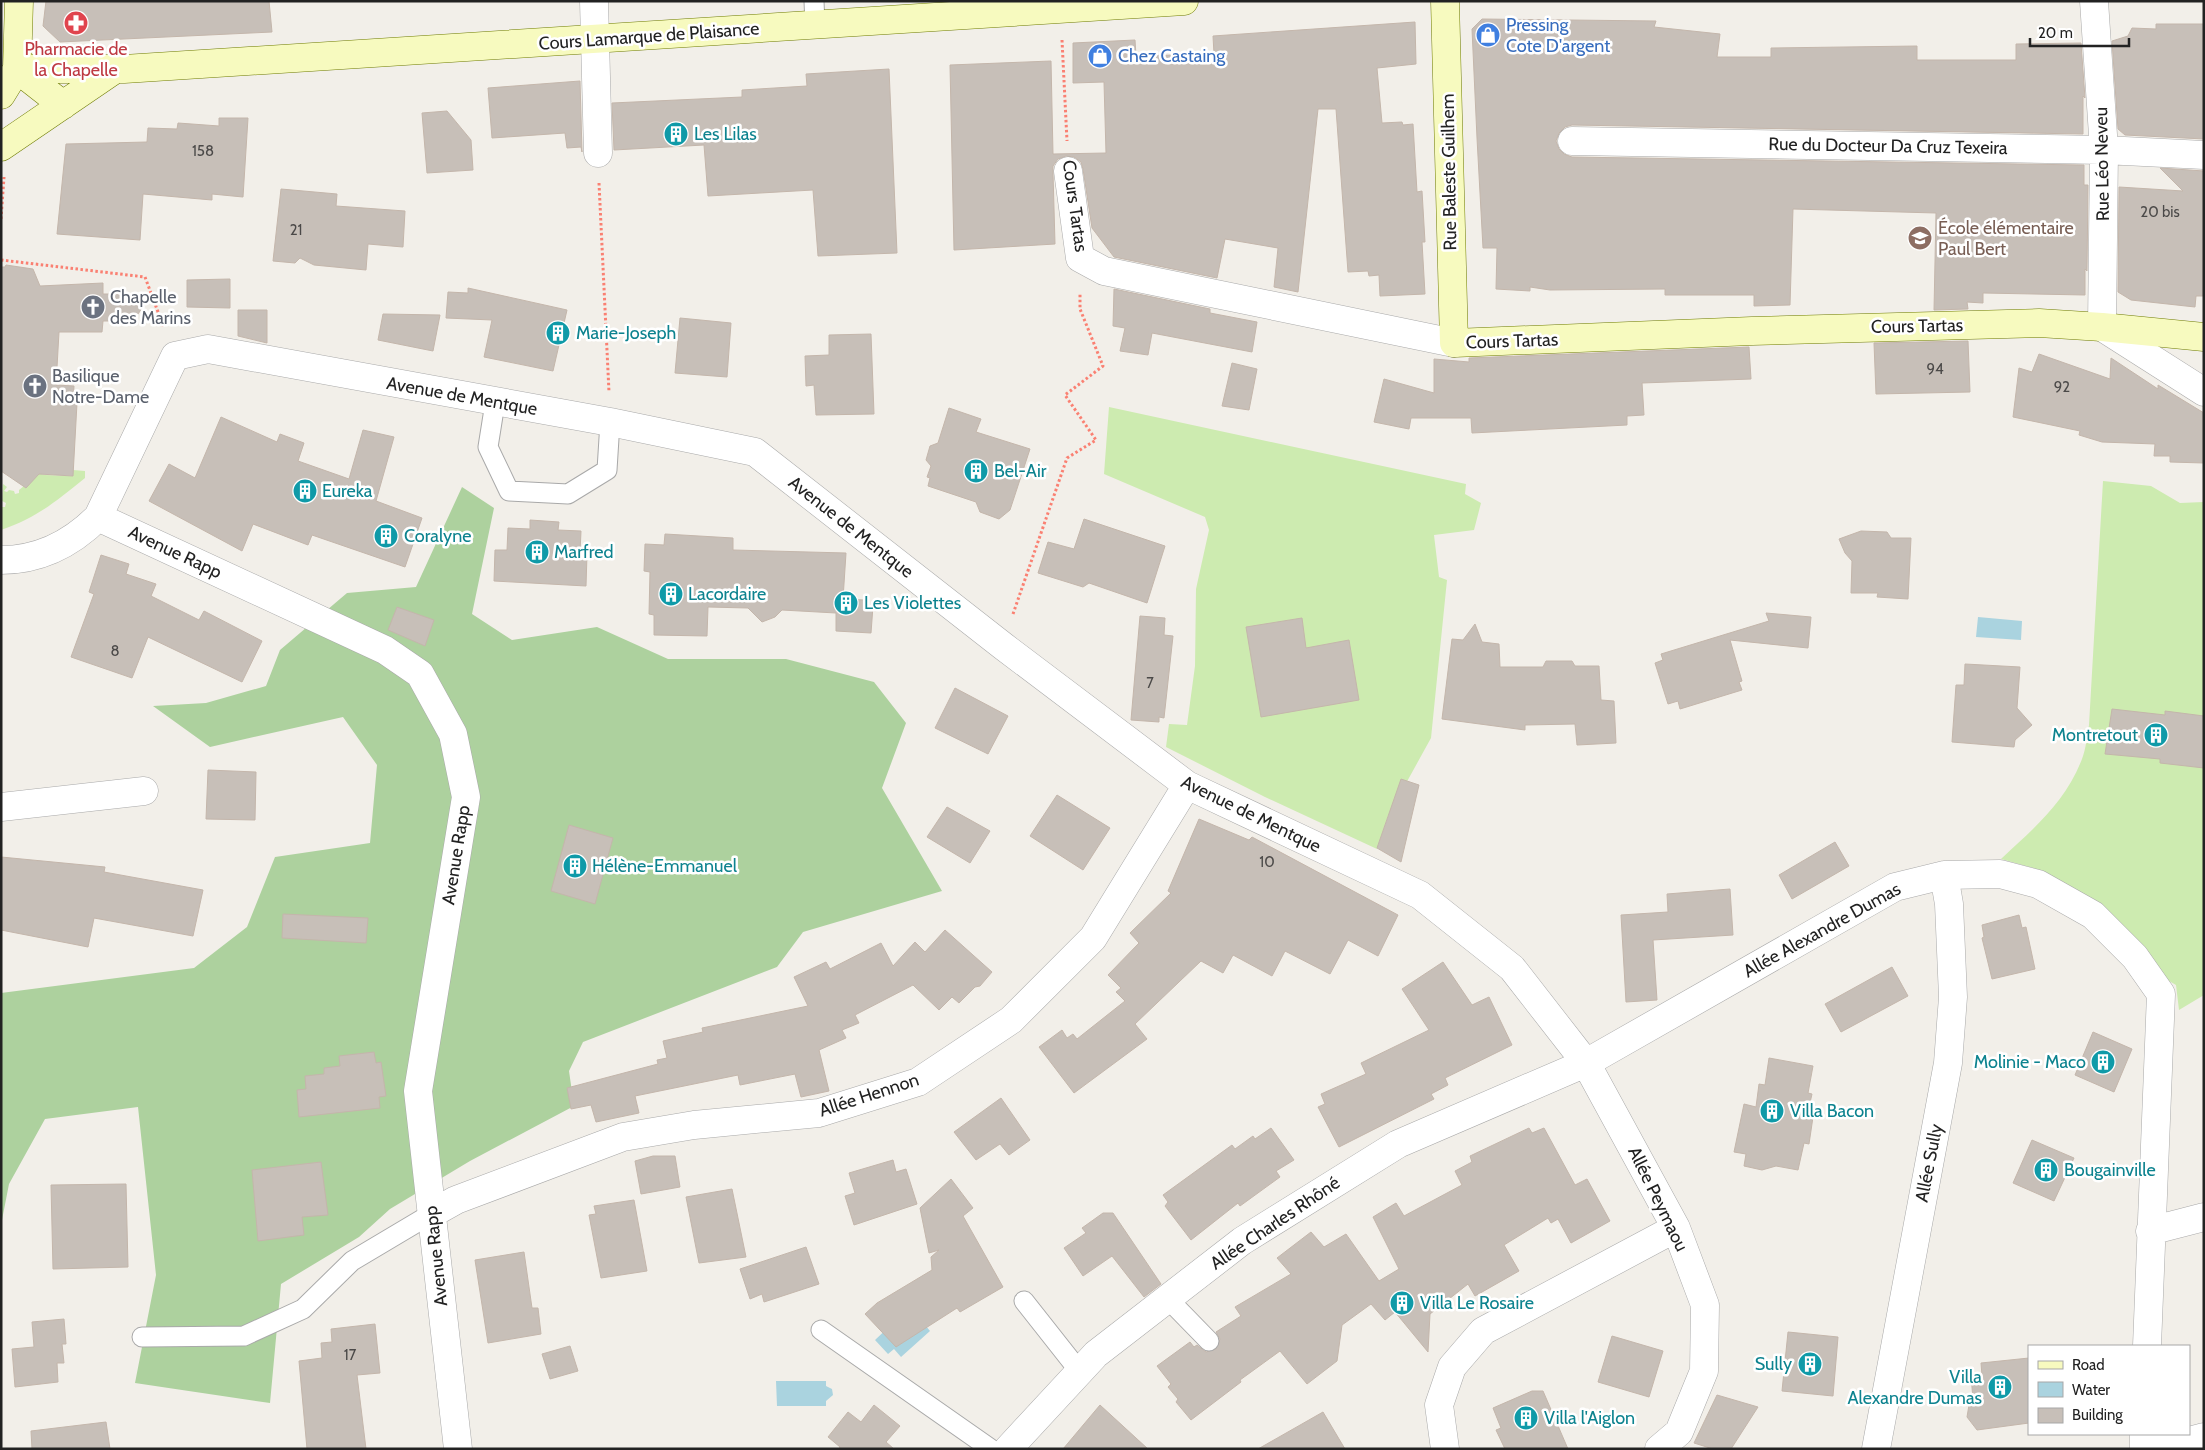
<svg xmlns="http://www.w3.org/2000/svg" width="2205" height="1450" font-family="Cabin,sans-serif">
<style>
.grass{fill:#cdebb0}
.forest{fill:#add19e}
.water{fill:#aad3df}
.building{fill:#c7bfb8;stroke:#c4b6ab}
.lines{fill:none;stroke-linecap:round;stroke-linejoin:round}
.lane-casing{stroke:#a9a9a9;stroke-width:21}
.street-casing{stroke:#a9a9a9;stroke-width:29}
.secondary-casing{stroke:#707d05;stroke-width:29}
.path{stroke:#fa8072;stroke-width:3;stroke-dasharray:2.5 2.5;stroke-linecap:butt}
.lane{stroke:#fff;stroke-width:19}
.street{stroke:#fff;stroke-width:28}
.secondary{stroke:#f7fabf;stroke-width:28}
.labels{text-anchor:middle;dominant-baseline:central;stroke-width:5;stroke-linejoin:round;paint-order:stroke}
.number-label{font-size:15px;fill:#4b4948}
.shop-label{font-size:18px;fill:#366cbe;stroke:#fff;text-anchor:start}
.street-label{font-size:18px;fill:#222;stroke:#fff}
.health-label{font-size:18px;fill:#be3a42;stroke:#fff}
.culture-label{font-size:18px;fill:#0d838f;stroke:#fff;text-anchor:start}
.education-label{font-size:18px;fill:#785e54;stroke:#fff;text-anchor:start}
.worship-label{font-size:18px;fill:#5b616d;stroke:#fff;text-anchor:start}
</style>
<rect width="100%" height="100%" fill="#f2efe9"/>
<!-- grass -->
<path class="grass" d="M1109,407L1466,484L1465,494L1481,503L1474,530L1434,535L1439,577L1447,580L1431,738L1388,816L1377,849L1265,797L1166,747L1169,724L1187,725L1195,666L1196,589L1209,530L1205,517L1104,474Z
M73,470L85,471V478C55,502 38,517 1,530V507H5L6,503L2,501L3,484L7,487L4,491L7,492L9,490L14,491L15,494L19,493V490L24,486L30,471L45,475L72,476Z
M2103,481L2151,486L2180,503L2204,502V995L2179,1010L2176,985L2164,978L2060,881L2033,868L2001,859C2034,828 2065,803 2082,759C2086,749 2087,736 2089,725Z"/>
<!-- forest -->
<path class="forest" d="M462,487L494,508L472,614L512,640L597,627L668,659H786L874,682L906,723L882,788L942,891L803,932L777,967L583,1042L569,1071L574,1106L470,1161L390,1209L359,1237L281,1284L270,1403L135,1383L156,1275L138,1107L45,1119L9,1184L1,1225V993L194,968L247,927L275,857L370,843L377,765L343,717L210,747L153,706L206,703L266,686L280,650L347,593L416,587Z"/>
<!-- water -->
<path class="water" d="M1978,617L2022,621L2021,640L1976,637Z
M910,1307L930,1331L901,1357L894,1349L888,1354L875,1340Z
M776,1381H826V1386L832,1389L833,1395L826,1401V1406H777Z"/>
<!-- building -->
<path class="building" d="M46,1H269L272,32L60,42L43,26Z
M1482,19L1656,21L1654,27L1720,34L1717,57H1771V48L1917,46V60H2016V44L2081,43L2085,98L2083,96V134L1572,125L1565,127L1559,133L1556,141L1559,149L1564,154L1572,157L2084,165V185H2088L2087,271L2085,269V295L1983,293V303L1967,302L1968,309L1934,310L1936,213L1793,209L1790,305L1754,306V295H1665V289L1550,290L1530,287V291L1496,289L1497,248H1483L1477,138L1472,29Z
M1415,22L1416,64L1377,68L1382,123L1402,122L1403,125L1413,124L1417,192L1422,191L1425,242H1422L1425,294L1380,296L1379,275L1369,276L1368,271L1348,272L1336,109H1318L1298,292L1274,287L1278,248L1225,239L1217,278L1114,257L1092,228L1083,169L1081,162L1074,157L1066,156L1058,159L1053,166V173L1055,244L954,250L950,65L1051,61L1053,154L1106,153L1104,82L1073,83V43L1135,40L1136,56L1214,54L1213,36Z
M2156,24H2204V139L2125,135L2118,129L2112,41L2128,36L2132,28L2156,29Z
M889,69L897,253L818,256L813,190L708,196L704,145L614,150L612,103L742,97V90L807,86L806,74Z
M580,81L582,152L581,147L567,148L565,133L492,138L488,88Z
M447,111L471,140L473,170L427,173L422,113Z
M219,118H248L243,197L212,194V200L143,194L140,240L57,234L66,144L147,142L148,128L177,129L178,123L219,126Z
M2160,168L2204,171L2203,296H2196L2195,307L2131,300L2118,292L2119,187L2183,191Z
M281,189L337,194L336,206L405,211L403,247L368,244L366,270L314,265L300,258L295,263L273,261Z
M6,265L33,269L40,286L103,283V294H131L145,304L133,321H103L102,332H59L56,385L74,386L73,403H77L73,476L39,474L26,488L1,471V267H5Z
M230,279V308L187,307V280Z
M468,288L567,310L553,371L484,357L492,320L446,318L448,292L468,293Z
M1114,289L1210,309V313L1257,322L1252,352L1152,333L1148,355L1120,351L1125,328L1113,326Z
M238,310H267V343L238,336Z
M383,314L440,315L433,351L378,340Z
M680,318L731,323L727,377L675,373Z
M871,334L874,414L816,415L814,385L806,386L805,356L829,355V335Z
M1968,341L1970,392L1876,394L1874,343Z
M1749,347L1751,379L1642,383L1644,415L1627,416V425L1472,433L1471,418H1411L1409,429L1374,422L1384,379L1434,393V359L1469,362V358Z
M2039,354L2110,379L2111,358L2158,389V385L2204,413V463L2170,462V456H2154L2155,444L2102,442L2079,435L2080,431L2013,417L2019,368L2032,372Z
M1232,363L1257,369L1249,410L1222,406Z
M949,408L981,419L976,432L1030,449L1010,510L999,519L980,512L976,502L928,486L930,478L927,477L931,466L926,460L930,446L938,443Z
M221,417L277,442L280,434L304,443L298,461L349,479L363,430L394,437L376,501L422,518L405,567L312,535L308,545L253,524L242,551L149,501L169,464L195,478Z
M1084,519L1165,546L1147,603L1089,583L1083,587L1038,573L1048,542L1074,549Z
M530,520L559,522L558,530L581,531L580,553L587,554L586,586L494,581L495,550H507L508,528L530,529Z
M1861,531L1887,532L1891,538H1911L1908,599L1877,597L1878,593H1851L1852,561L1845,553L1839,539Z
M665,534L733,538V550L846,553L843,599L864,600V605L873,606L871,633L836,631V613L782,610L775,617L762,622L748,608L708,607L707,636L654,635V615L649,614L650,572L644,571L645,544L664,545Z
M101,555L129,564L126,574L156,584L151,596L199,620L204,611L262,641L242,682L148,637L132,678L71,657L94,594L89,592Z
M397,607L434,620L425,646L388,630Z
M1766,613L1811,617L1808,648L1730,640L1742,681L1739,682L1742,690L1680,709L1678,701L1668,704L1655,663L1663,660L1661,654L1769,621Z
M1140,616L1165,618L1164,635L1173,636L1164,718L1159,717V722L1131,720Z
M1302,618L1306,648L1349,640L1359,700L1261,717L1246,627Z
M1475,624L1482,642L1499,644L1500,667H1543L1546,661H1572L1575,666H1599L1601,700L1614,701L1616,743L1577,745L1575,724L1525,725V730L1442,719L1452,639L1463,640Z
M1965,664L2020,667L2017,708L2032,725L2015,740L2014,747L1952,742L1956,685H1964Z
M955,688L1008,716L988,754L935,728Z
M2112,709L2165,715V711L2204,716V768L2160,763V759L2105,754Z
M208,770L256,772L255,820L206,819Z
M1401,779L1419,785L1401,862L1377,848Z
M1057,795L1110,828L1083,870L1030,836Z
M947,807L990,831L970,863L927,837Z
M1199,819L1249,840L1252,837L1398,915L1378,956L1348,940L1330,974L1285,951L1272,976L1233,955L1223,973L1201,961L1135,1024L1147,1039L1074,1093L1039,1047L1062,1030L1067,1038L1073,1034L1077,1039L1125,1001L1116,992L1121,988L1108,975L1139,943L1130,933L1171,893L1168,891Z
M569,825L613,838L595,904L551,891Z
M1835,842L1849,866L1792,899L1779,875Z
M1,857L105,867L104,872L203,890L193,936L94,918L88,947L1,930Z
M1730,889L1733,935L1653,940L1657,1000L1626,1002L1621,915L1668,912L1667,894Z
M283,914L368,918L366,943L282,938Z
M2019,915L2022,928L2026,927L2035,969L1992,979L1982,938L1984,937L1982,925Z
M945,930L992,972L980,986L975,987L959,1003L952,997L939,1010L913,985L855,1015L859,1023L842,1030L846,1038L819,1050L829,1091L801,1097L795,1074L740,1085L738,1075L635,1096L639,1113L596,1122L591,1105L571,1109L567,1088L658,1064L657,1060L667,1058L663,1041L703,1032L702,1028L808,1006L794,977L826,962L830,969L881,943L893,966L915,942L925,952Z
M1443,962L1472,1005L1489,997L1512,1045L1445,1078L1448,1085L1431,1094L1434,1099L1339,1147L1318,1107L1325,1104L1321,1094L1366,1074L1361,1063L1429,1030L1402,989Z
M1892,967L1908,996L1841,1032L1825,1004Z
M2093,1032L2132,1049L2114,1092L2075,1075Z
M374,1052L376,1063L381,1062L386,1096L379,1097L380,1108L299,1117L297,1090L306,1089L305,1076L324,1074V1068L340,1066L339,1056Z
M1769,1058L1813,1066L1808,1093L1812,1094L1807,1116L1813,1117L1809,1144L1804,1143L1798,1170L1776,1166L1762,1170L1744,1166L1746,1154L1734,1152L1744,1104L1756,1107L1759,1084L1765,1085Z
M1001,1098L1030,1140L1009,1155L1000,1144L976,1160L954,1132Z
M1271,1128L1294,1160L1276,1171L1280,1177L1240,1206L1238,1203L1191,1240L1165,1206L1168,1202L1163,1195L1232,1145L1235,1149L1253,1136L1255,1139Z
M1529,1128L1532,1133L1544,1128L1575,1185L1587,1179L1610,1221L1571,1243L1558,1219L1551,1223L1548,1218L1504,1245L1519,1271L1475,1296L1468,1284L1430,1314L1428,1352L1395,1312L1385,1320L1371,1304L1342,1325L1337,1361L1307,1384L1280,1351L1240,1380L1241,1382L1191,1420L1176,1402L1178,1399L1168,1387L1171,1384L1157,1366L1190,1342L1194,1347L1197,1345L1206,1352L1216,1349L1220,1339L1216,1332L1241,1316L1235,1307L1291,1274L1277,1258L1311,1232L1324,1247L1346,1234L1379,1281L1399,1269L1373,1217L1396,1203L1404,1216L1462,1185L1455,1171L1472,1162L1470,1156Z
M2032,1140L2074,1158L2054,1201L2013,1183Z
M653,1156H675L680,1187L641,1194L635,1161Z
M893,1160L896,1172L906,1169L917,1204L854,1225L845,1196L855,1193L849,1173Z
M321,1162L328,1215L302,1217L304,1235L258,1241L252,1170Z
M951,1179L973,1208L963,1216L1003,1287L960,1312L957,1308L896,1347L865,1314L877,1303L932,1270L931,1257L939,1250L929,1253L920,1208Z
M126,1184L128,1267L53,1269L51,1185Z
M732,1189L746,1257L699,1263L686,1197Z
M634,1200L647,1271L601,1278L589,1215L596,1214L594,1206Z
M1103,1213H1113L1161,1284L1144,1297L1112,1256L1083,1276L1064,1248L1086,1233L1082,1228Z
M806,1247L819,1284L764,1302L762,1294L750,1299L740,1269Z
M524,1252L532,1308H538L541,1334L488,1343L475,1260Z
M64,1319L66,1344H62L64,1363H57L58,1382L15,1387L12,1349L34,1347L32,1322Z
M375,1324L380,1373L357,1375L366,1449H307L299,1361L322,1358L321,1343L332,1342L331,1329Z
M1788,1332L1838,1337L1833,1396L1782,1391Z
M1612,1336L1663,1351L1649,1397L1598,1382Z
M570,1346L578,1371L550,1379L542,1354Z
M2029,1358V1423L1977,1430L1967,1417L1970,1399H1973L1971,1376H1982L1981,1363Z
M1532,1391H1543L1568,1449H1505L1496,1430L1501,1428L1493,1408Z
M1717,1395L1758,1407L1731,1449H1713L1694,1443Z
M874,1405L900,1426L886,1442L894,1449H839L840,1447L828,1437L848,1412L861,1422Z
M1100,1405L1148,1449H1063Z
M1323,1412L1345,1449H1258Z
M106,1422L110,1449H32L31,1431Z"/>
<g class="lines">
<defs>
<path id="lane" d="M814,1L815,25
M495,403L488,447L509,491L568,494L607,470L610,422
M1168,1299L1209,1341
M1024,1301L1080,1372
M821,1330L991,1449
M142,1337L244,1336L303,1309L352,1261L431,1214"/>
<path id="street" d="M594,1L598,153
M2094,1L2104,150L2102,327L2204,392
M1572,141L2104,150L2204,155
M1068,171L1080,258L1104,271L1454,343
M98,517L175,356L208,349L610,422L755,452L1003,646L1187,785L1420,895L1512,968L1586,1063L1676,1228L1705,1305L1704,1371L1679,1432L1659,1449
M1,560C40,560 71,544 98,517L385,650L420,674L453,734L466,797L418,1091L458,1449
M1,807L144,791
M431,1214L456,1200L623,1137L694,1125L819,1113L918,1082L1011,1020L1093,938L1187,785
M2150,1231L2204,1217
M1008,1449L1096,1354L1242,1241L1398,1144L1586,1063L1895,887L1944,875L2000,874L2038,884L2093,915L2135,957L2161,994L2147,1346
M1445,1449L1439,1405L1452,1367L1483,1331L1676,1228
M1876,1449L1948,1063L1953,997L1949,904L1944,875
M2144,1449V1434
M2159,1449L2204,1437"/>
<path id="secondary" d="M1445,1L1454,343L1752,331L2039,323L2102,327L2204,337
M17,69H124L1184,1
M17,69L63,105
M1,95L17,69L19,1
M1,147L114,70"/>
</defs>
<!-- lane casing -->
<use href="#lane" class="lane-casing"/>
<!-- street casing -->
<use href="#street" class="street-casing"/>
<!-- secondary casing -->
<use href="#secondary" class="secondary-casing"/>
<!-- path -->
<path class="path" d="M1062,40L1067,141
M599,183L609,392
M1,219L4,177
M1,260L145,277L164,328
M1013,614L1067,458L1096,440L1065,395L1103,366L1080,309V293"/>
<!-- lane -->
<use href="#lane" class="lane"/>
<!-- street -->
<use href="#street" class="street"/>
<!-- secondary -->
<use href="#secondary" class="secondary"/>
</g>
<!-- icons -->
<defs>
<symbol id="pharmacy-disc" viewBox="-11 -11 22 22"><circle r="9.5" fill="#e0444e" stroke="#fff"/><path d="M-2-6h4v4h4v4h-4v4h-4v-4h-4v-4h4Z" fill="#fff"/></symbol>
<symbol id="shop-disc" viewBox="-11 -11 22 22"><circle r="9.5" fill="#3f7fe0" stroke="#fff"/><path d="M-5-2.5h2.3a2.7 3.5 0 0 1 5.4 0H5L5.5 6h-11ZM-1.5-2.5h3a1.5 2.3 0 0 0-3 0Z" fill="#fff"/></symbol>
<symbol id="building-disc" viewBox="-11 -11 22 22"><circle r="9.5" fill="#0f9aa8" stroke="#fff"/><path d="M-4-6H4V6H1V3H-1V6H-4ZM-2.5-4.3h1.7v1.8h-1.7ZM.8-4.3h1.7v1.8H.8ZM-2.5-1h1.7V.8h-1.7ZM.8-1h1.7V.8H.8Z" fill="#fff"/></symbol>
<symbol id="school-disc" viewBox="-11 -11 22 22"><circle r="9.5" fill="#8d6e63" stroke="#fff"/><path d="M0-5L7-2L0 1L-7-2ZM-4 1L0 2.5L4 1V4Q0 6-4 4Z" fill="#fff"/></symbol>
<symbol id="church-disc" viewBox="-11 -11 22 22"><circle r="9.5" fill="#6b7280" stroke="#fff"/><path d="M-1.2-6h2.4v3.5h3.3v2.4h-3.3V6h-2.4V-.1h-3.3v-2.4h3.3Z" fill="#fff"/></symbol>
</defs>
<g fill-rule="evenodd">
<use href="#pharmacy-disc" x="62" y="9" width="28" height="28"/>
<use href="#shop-disc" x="1474" y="21" width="28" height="28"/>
<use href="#shop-disc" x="1086" y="42" width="28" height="28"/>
<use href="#building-disc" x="662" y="120" width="28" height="28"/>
<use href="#school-disc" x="1906" y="224" width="28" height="28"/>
<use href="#church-disc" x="79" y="293" width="28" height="28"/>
<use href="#building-disc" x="544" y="319" width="28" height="28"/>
<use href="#church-disc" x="21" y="372" width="28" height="28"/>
<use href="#building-disc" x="962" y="457" width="28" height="28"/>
<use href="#building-disc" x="291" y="477" width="28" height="28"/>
<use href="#building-disc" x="372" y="522" width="28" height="28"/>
<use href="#building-disc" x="523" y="538" width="28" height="28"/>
<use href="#building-disc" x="657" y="580" width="28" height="28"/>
<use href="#building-disc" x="832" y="589" width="28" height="28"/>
<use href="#building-disc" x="2142" y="721" width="28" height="28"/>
<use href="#building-disc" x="561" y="852" width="28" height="28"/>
<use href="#building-disc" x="2089" y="1048" width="28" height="28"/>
<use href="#building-disc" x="1758" y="1097" width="28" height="28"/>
<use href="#building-disc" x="2032" y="1156" width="28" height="28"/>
<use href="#building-disc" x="1388" y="1289" width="28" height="28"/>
<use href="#building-disc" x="1796" y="1350" width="28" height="28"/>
<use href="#building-disc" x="1986" y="1373" width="28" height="28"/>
<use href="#building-disc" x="1512" y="1404" width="28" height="28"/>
</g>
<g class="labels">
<!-- number labels -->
<g class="number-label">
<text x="203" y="151">158</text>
<text x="2160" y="212">20 bis</text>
<text x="296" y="230">21</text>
<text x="1935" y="369">94</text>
<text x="2062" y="387">92</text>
<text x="115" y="651">8</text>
<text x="1150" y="683">7</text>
<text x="1267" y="862">10</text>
<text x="350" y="1355">17</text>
</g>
<!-- shop labels -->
<g class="shop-label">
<text x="1506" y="25">Pressing<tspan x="1506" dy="21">Cote D'argent</tspan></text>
<text x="1118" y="56">Chez Castaing</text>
</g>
<!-- street labels -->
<g class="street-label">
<text transform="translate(649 36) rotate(-4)">Cours Lamarque de Plaisance</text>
<text transform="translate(1888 146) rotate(1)">Rue du Docteur Da Cruz Texeira</text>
<text transform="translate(2102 164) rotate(-91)">Rue Léo Neveu</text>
<text transform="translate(1449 172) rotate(-91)">Rue Baleste Guilhem</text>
<text transform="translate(1075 206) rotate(82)">Cours Tartas</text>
<text transform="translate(1917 326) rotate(-1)">Cours Tartas</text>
<text transform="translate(1512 341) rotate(-2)">Cours Tartas</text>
<text transform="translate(462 396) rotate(10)">Avenue de Mentque</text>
<text transform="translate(851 527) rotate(38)">Avenue de Mentque</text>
<text transform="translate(175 552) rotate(25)">Avenue Rapp</text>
<text transform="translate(1251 814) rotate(26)">Avenue de Mentque</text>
<text transform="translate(456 855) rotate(-81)">Avenue Rapp</text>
<text transform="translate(1822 930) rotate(-29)">Allée Alexandre Dumas</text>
<text transform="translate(869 1095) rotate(-18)">Allée Hennon</text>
<text transform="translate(1929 1163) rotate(-79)">Allée Sully</text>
<text transform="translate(1658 1199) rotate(64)">Allée Peymaou</text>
<text transform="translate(1275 1223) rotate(-34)">Allée Charles Rhôné</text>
<text transform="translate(436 1256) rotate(-96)">Avenue Rapp</text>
</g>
<!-- health labels -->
<g class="health-label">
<text x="76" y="49">Pharmacie de<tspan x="76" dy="21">la Chapelle</tspan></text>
</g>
<!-- culture labels -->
<g class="culture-label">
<text x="694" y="134">Les Lilas</text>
<text x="576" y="333">Marie-Joseph</text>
<text x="994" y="471">Bel-Air</text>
<text x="322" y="491">Eureka</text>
<text x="404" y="536">Coralyne</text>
<text x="554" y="552">Marfred</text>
<text x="688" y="594">Lacordaire</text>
<text x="864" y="603">Les Violettes</text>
<text x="2138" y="735" text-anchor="end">Montretout</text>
<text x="592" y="866">Hélène-Emmanuel</text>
<text x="2086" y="1062" text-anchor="end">Molinie - Maco</text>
<text x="1790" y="1111">Villa Bacon</text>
<text x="2064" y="1170">Bougainville</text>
<text x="1420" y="1303">Villa Le Rosaire</text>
<text x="1792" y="1364" text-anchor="end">Sully</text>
<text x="1982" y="1377" text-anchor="end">Villa<tspan x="1982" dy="21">Alexandre Dumas</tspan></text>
<text x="1544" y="1418">Villa l'Aiglon</text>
</g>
<!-- education labels -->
<g class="education-label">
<text x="1938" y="228">École élémentaire<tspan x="1938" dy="21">Paul Bert</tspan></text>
</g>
<!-- worship labels -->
<g class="worship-label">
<text x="110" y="297">Chapelle<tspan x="110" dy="21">des Marins</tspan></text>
<text x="52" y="376">Basilique<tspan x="52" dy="21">Notre-Dame</tspan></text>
</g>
</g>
<!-- border -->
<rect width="2205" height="1450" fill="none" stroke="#222222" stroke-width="5"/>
<!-- legend -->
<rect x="2028" y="1345" width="162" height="90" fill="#ffffff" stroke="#a7a7a7"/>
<rect x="2038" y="1361" width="25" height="8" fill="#f7fabf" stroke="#a7a7a7"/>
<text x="2072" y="1370" font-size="15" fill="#222222">Road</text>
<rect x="2038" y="1382" width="25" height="15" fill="#aad3df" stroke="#a7a7a7"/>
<text x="2072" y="1395" font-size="15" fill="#222222">Water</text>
<rect x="2038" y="1408" width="25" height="15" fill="#c7bfb8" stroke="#a7a7a7"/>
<text x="2072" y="1420" font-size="15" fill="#222222">Building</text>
<!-- scale -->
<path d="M2030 38v8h99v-8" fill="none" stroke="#222222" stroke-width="2.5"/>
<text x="2038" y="38" font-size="15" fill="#222222" stroke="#ffffff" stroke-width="4" paint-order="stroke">20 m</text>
</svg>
